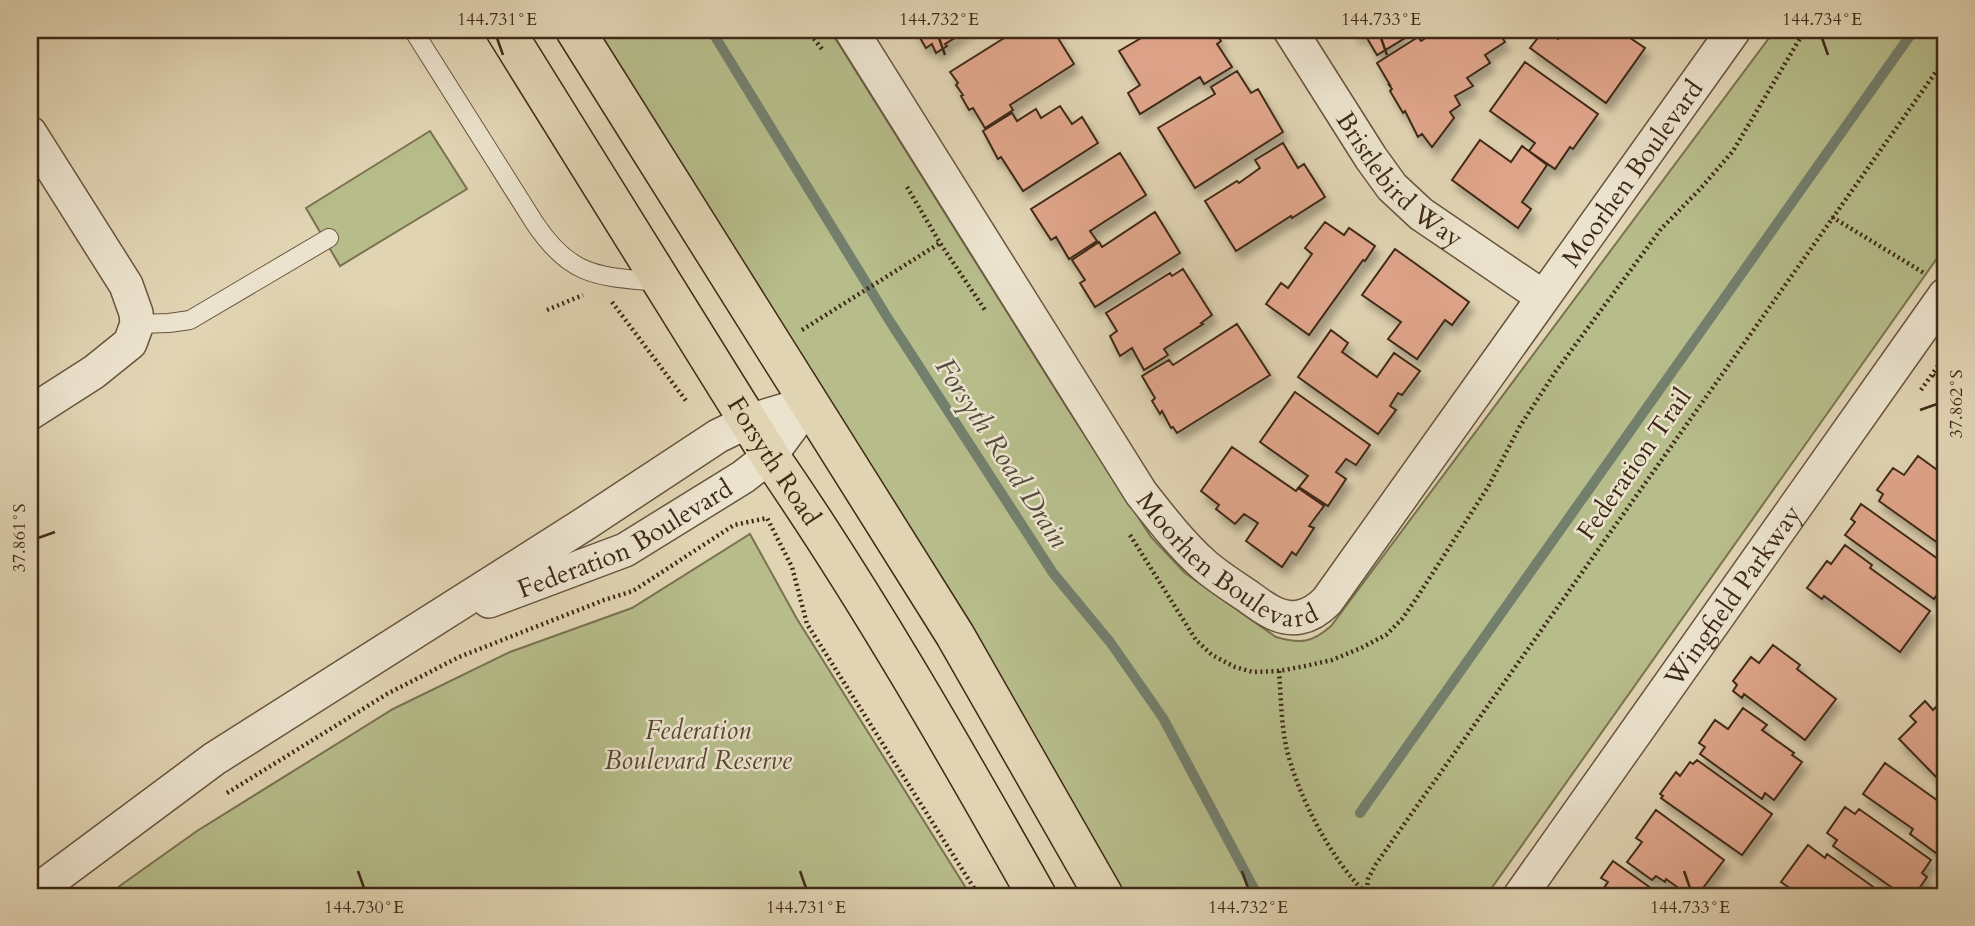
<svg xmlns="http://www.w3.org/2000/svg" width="1975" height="926" font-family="Cardo,serif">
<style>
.green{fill:#b6bc8a;stroke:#7a7250;stroke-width:2}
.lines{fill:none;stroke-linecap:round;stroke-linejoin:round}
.stream{stroke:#737f6d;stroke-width:10}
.building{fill:#e0a58b;stroke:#3f2917;stroke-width:2;filter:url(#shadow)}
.lane-casing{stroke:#68543e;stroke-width:20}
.street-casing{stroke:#68543e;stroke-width:36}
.highway-casing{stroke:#3f2917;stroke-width:41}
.path{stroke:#3f2917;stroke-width:4.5;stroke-dasharray:2 3.5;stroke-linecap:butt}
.lane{stroke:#ece3ce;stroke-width:18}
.street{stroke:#ece3ce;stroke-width:33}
.highway{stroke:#e1d4b3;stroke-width:38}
.ticks{fill:none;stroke:#3f2917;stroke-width:2.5}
.labels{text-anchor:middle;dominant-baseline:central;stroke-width:5;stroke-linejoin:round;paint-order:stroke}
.street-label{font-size:26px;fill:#3f2917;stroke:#ece3ce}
.park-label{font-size:26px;font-style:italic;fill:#57462e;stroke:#ece3ce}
.water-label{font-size:28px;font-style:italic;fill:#544d3b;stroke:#ece3ce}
.neatline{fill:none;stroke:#3f2917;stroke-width:2.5}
.ticks-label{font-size:18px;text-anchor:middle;fill:#3f2917}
</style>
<defs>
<filter id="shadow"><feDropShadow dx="4.5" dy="8" stdDeviation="3.5" flood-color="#0004"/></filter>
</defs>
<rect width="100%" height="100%" fill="#e1d4b3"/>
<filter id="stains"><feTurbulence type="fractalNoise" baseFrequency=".00286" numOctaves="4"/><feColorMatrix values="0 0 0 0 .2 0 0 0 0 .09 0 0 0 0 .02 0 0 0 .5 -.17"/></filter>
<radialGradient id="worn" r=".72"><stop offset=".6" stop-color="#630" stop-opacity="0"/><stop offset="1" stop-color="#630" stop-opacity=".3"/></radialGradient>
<!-- green -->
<path class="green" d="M594,30H830L1069,411L1151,537L1185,573L1276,637C1300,644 1312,643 1331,626L1775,30H1945V247L1486,896H1125L989,661Z
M430,131L467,189L340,266L306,208Z
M750,534L797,619L971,896H108L121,885L197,831L393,709L510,652L632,608Z"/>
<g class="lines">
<!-- stream -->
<path class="stream" d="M711,30L889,320L1053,573L1110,642L1163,718L1258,896
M1360,813L1914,30"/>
</g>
<!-- building -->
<path class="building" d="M913,30H968L945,44L947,46L936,53L932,44L926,48L916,31L914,32Z
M1017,30H1053L1074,64L1010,105L1013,110L985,128L973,108L969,110L961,96L963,95L956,85L958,83L950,72Z
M1155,30H1213L1221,41L1217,44L1232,67L1204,84L1200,77L1140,114L1128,93L1140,85L1119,51Z
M1353,30H1406L1402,32L1405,38L1377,55L1364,33L1357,36Z
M1433,30H1497L1505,42L1485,55L1490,63L1467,78L1473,86L1455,96L1460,105L1450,112L1454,118L1432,147L1422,134L1418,137L1405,111L1403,113L1390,91L1392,89L1389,85H1390L1377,63L1418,37L1421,41L1435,32Z
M1544,30L1558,39L1565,30H1615L1625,37L1627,36L1645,48L1606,103L1530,48Z
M1525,62L1598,114L1573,149L1570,147L1555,169L1529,151L1535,143L1490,111Z
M1237,71L1251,93L1258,89L1283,132L1195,188L1158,128L1215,94L1211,87Z
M1060,106L1072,124L1082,117L1098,143L1023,191L1001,157L998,159L983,131L1012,113L1017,121L1036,109L1041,118Z
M1480,140L1511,162L1522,146L1547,165L1522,202L1531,209L1518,228L1452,180Z
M1283,143L1298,168L1304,164L1325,197L1292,218L1291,216L1236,251L1205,201L1237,181L1239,183L1260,168L1255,160Z
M1120,153L1146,195L1090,231L1097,241L1069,259L1056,237L1051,240L1031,209Z
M1155,212L1180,253L1095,307L1080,283L1085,280L1072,260L1099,242L1102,247Z
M1325,222L1344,235L1349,228L1375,246L1365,261L1363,260L1309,335L1266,304L1281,283L1288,288L1312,254L1305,248Z
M1395,249L1469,302L1452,325L1445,320L1417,359L1388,339L1401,322L1362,295Z
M1183,269L1212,315L1201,323L1203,324L1164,349L1168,355L1144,370L1132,348L1120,356L1110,336L1117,331L1106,313L1170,273L1172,276Z
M1237,324L1270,375L1177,433L1173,427L1171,428L1162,411L1160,414L1152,401L1155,398L1142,376L1169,360L1173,365Z
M1331,330L1348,343L1342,352L1377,377L1394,353L1420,371L1402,395L1398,393L1390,406L1396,410L1378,434L1298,377Z
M1295,392L1370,445L1356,465L1346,459L1336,472L1346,479L1328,506L1299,487L1308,476L1260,442Z
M1232,447L1296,491L1298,488L1324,506L1309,526L1314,528L1296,555L1292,552L1282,567L1246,541L1258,523L1244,514L1235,524L1216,509L1219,505L1201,491Z
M1918,456L1944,475L1940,480L1945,483V548L1879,501L1883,494L1877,490L1893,468L1904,475Z
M1861,504L1945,564V583L1934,599L1845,535L1855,522L1851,519Z
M1845,545L1872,565L1870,568L1930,611L1900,652L1824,596L1822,599L1807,588L1827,561L1831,564Z
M1773,645L1800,665L1797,669L1836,699L1805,740L1744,694L1742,698L1733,691L1737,685L1733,681L1751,657L1759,663Z
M1925,701L1933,710L1936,707L1945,717V786L1899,739L1916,722L1910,716Z
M1743,708L1767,725L1762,730L1794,753L1792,755L1802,762L1774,800L1765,793L1762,799L1700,754L1705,747L1699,743L1715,720L1728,729Z
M1697,760L1772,814L1742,855L1661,798L1663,796L1660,794L1676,772L1680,776L1690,762L1693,764Z
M1885,763L1945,806V840L1936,853L1910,834L1913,829L1863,794Z
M1845,807L1855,814L1859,809L1931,860L1922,873L1927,877L1914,896L1908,894L1904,896L1833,846L1837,840L1827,833Z
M1656,810L1724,860L1697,896H1690L1666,879L1665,882L1656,876L1652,880L1627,862L1642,842L1636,838Z
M1808,845L1825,858L1827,854L1886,896H1801L1781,882Z
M1613,861L1662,896L1599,895L1608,882L1601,878Z"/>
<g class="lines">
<defs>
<path id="lane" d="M413,30L534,222C571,278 598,276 659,282
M137,324L169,323L190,320L329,238"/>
<g id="street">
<path id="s1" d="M851,30L1141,493C1160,517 1179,542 1202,563C1215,575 1231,585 1246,595C1261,606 1279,621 1300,617C1311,615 1320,608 1327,601L1734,30"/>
<path id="s2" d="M1290,30L1371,158L1392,187L1421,214L1543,297"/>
<path d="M30,133L126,285L136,313L137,324L130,343L94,372L30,413"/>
<path id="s3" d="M489,601L625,550L743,477L770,456L809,403"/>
<path d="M30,892L46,884L214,759L586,523L718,436L749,421L809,403"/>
<path id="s4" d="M1520,896L1945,295"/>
</g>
<g id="highway">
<path id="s5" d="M505,30L770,456C867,597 953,747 1037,896"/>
<path d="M575,30L955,635L1104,896"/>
</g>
</defs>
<!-- lane casing -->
<use href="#lane" class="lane-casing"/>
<!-- street casing -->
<use href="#street" class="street-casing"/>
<!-- highway casing -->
<use href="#highway" class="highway-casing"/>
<!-- path -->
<path class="path" d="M807,30L822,49
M907,187L940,243L985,310
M1832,217L1924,273
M612,302L687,402
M547,310L583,295
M802,330L940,243
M1933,375L1945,384
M1921,390L1938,366
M1130,535L1196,640L1212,655L1235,667L1253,672L1279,671L1305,666L1332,660L1361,648L1386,635L1402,619L1416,599L1488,487L1520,426L1556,371L1661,229L1701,188L1733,151L1805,30
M1279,671C1281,696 1281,721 1286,746C1296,792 1331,860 1365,892
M227,793L387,694L459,657L604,600L633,591L734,525L767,518L792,567L807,624L979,896
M1366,896L1368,879L1376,864L1945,59
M1941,896L1945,891"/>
<!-- lane -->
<use href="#lane" class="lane"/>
<!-- street -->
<use href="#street" class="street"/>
<!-- highway -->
<use href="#highway" class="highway"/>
</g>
<!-- ticks -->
<path class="ticks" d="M497,38L503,55M939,38L945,55M1381,38L1387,55M1822,38L1828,55M1920,410L1937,404M38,538L55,532M358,871L364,888M800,871L806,888M1242,871L1248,888M1684,871L1690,888"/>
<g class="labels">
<!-- street labels -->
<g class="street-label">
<text stroke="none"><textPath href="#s1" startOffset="1311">Moorhen Boulevard</textPath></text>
<text stroke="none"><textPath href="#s2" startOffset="187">Bristlebird Way</textPath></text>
<text stroke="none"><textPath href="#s5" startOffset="508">Forsyth Road</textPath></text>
<text transform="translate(1634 464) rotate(-55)">Federation Trail</text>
<text stroke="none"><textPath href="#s3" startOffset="150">Federation Boulevard</textPath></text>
<text stroke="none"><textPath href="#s1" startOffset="660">Moorhen Boulevard</textPath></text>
<text stroke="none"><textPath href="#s4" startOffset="368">Wingfield Parkway</textPath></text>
</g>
<!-- park labels -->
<g class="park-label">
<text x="698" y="730">Federation<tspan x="698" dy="30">Boulevard Reserve</tspan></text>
</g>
<!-- water labels -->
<g class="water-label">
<text transform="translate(1002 453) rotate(57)">Forsyth Road Drain</text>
</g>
</g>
<!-- margin -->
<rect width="1975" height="926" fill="none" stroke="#e1d4b3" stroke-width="77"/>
<rect x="38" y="38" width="1899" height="850" class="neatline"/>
<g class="ticks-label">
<text x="497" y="25">144.731°E</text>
<text x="939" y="25">144.732°E</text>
<text x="1381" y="25">144.733°E</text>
<text x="1822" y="25">144.734°E</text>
<text transform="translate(1956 404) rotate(-90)" y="6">37.862°S</text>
<text transform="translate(19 538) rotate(-90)" y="6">37.861°S</text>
<text x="364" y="913">144.730°E</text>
<text x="806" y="913">144.731°E</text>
<text x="1248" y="913">144.732°E</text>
<text x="1690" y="913">144.733°E</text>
</g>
<rect width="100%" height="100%" filter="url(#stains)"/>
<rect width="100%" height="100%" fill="url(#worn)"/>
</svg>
